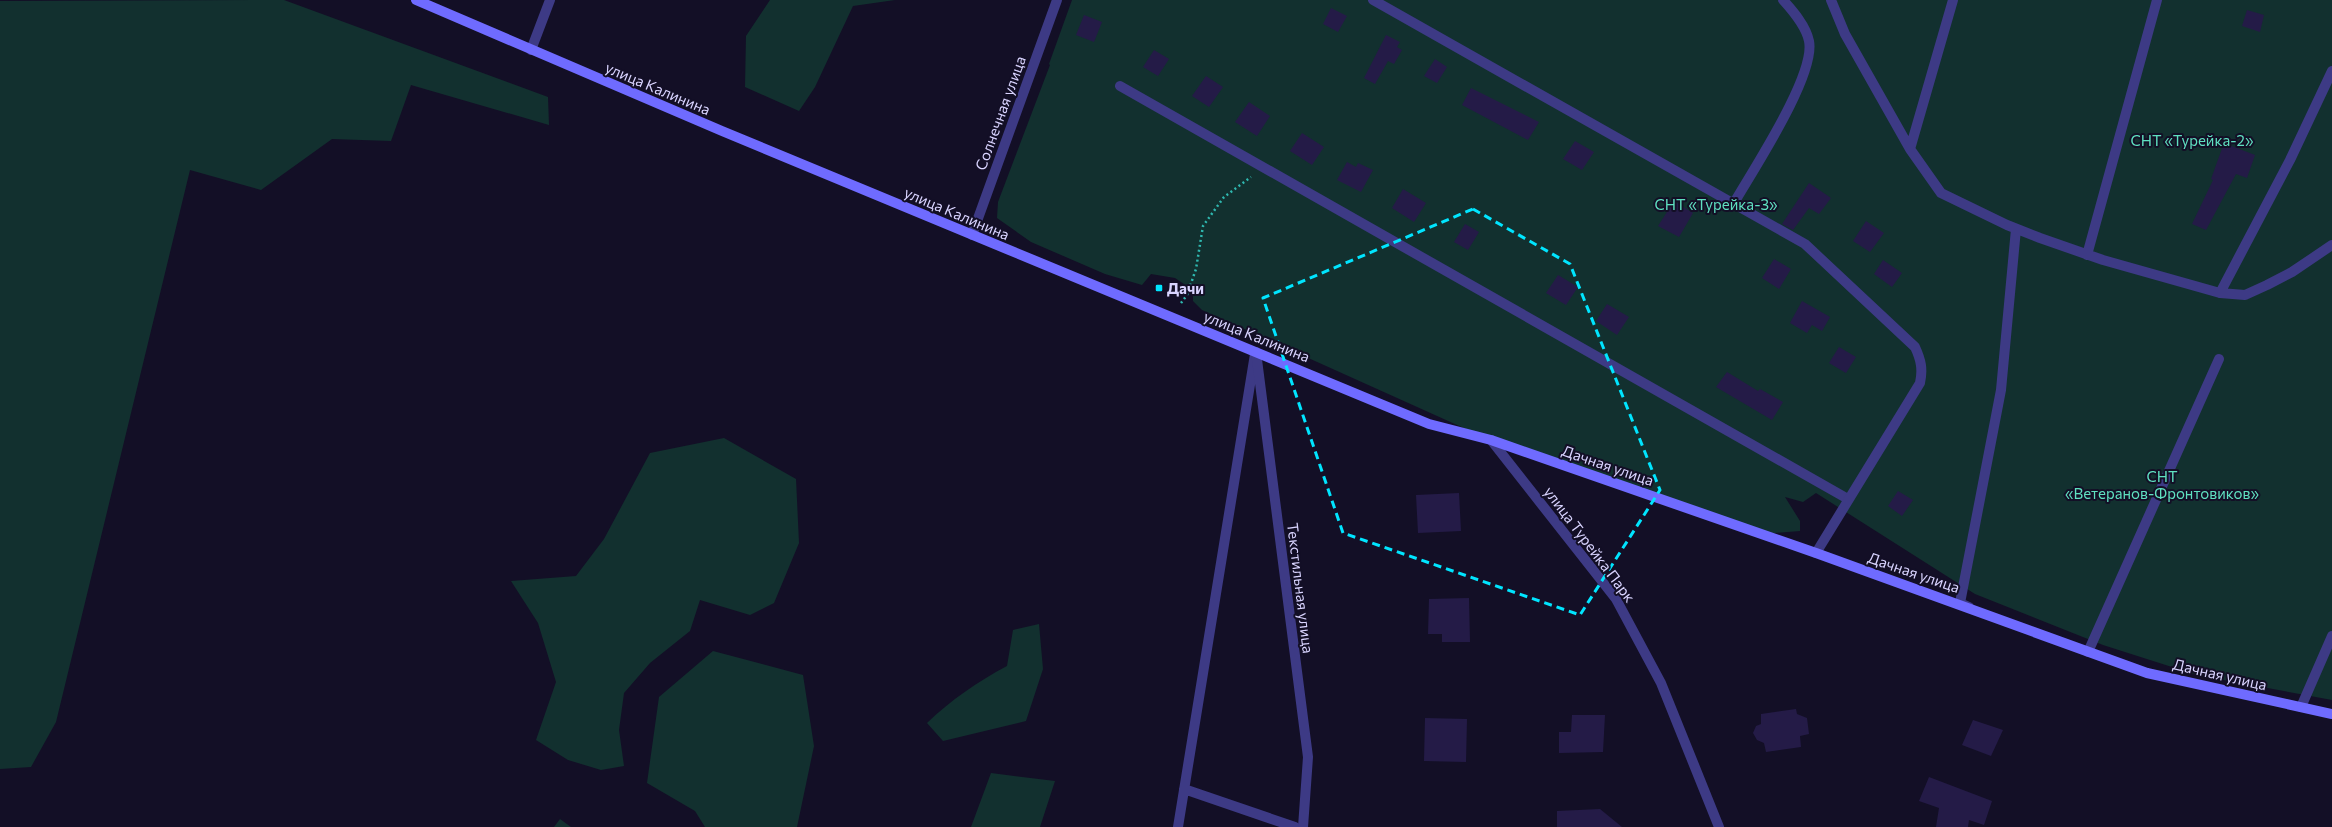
<svg xmlns="http://www.w3.org/2000/svg" width="2332" height="827" font-family="Commissioner,sans-serif">
<style>
.green{fill:#12302f}
.building{fill:#241b47}
.lines{fill:none;stroke-linecap:round;stroke-linejoin:round}
.path{stroke:#2fb8b0;stroke-width:2.5;stroke-dasharray:2 3;stroke-linecap:butt}
.lane{stroke:#3d3a85;stroke-width:10}
.street{stroke:#3d3a85;stroke-width:10}
.secondary{stroke:#6f6bff;stroke-width:10}
.marked{fill:none;stroke:#00e5ff;stroke-width:3;stroke-dasharray:8 5;stroke-linejoin:round}
.poi-dot{fill:#00e5ff;stroke:#130f26;stroke-width:1.5}
.labels{text-anchor:middle;dominant-baseline:central;stroke-width:4;stroke-linejoin:round;paint-order:stroke}
.street-label{font-size:15px;fill:#d9d4ff;stroke:#130f26}
.park-label{font-size:15px;fill:#5fe0c0;stroke:#130f26}
.poi-label{font-size:15px;font-weight:bold;fill:#d9d4ff;stroke:#130f26;text-anchor:start}
</style>
<rect width="100%" height="100%" fill="#130f26"/>
<!-- green -->
<path class="green" d="M284,0L548,97L549,125L411,85L391,141L332,139L261,190L190,170L56,722L31,767L0,769V1Z
M770,0H895L853,6L815,87L799,111L745,87L746,36Z
M1072,0H2332V700L2197,675L2103,645L1975,594L1816,493L1803,502L1785,497L1800,521V531L1763,534L1486,438L1202,310L1193,301V290L1175,278L1151,274L1142,285L1105,274L1031,242L997,218L998,202L1050,65L1049,64Z
M724,438L796,479L799,543L774,603L750,615L700,600L690,631L650,663L624,693L619,730L624,766L601,770L568,760L536,740L556,682L538,623L511,581L576,576L604,539L650,453Z
M1039,624L1043,669L1026,721L943,741L927,723C951,700 977,682 1007,666L1013,630Z
M713,651L803,675L814,746L797,827H705L695,811L647,783L659,697Z
M991,773L1055,781L1040,827H971Z
M560,819L571,827H554Z"/>
<!-- building -->
<path class="building" d="M1331,8L1347,16L1338,32L1323,24Z
M2247,10L2264,15L2260,32L2242,26Z
M1084,15L1102,22L1094,42L1076,35Z
M1386,35L1400,42L1397,47L1402,50L1394,64L1388,61L1375,84L1364,78Z
M1154,50L1169,59L1158,76L1143,67Z
M1435,59L1447,67L1437,83L1424,76Z
M1206,76L1223,87L1209,107L1192,96Z
M1471,88L1539,122L1528,140L1462,105Z
M1249,102L1270,116L1257,136L1235,122Z
M1302,133L1324,147L1312,165L1290,151Z
M1575,141L1594,152L1582,170L1563,159Z
M2224,143L2255,155L2247,178L2236,174L2206,230L2192,224L2213,180L2211,179Z
M1347,162L1356,167L1358,163L1373,170L1361,192L1337,180Z
M1809,183L1831,198L1819,214L1809,208L1793,230L1782,224Z
M1403,189L1426,203L1414,222L1392,208Z
M1674,201L1693,213L1679,237L1658,226Z
M1866,221L1884,233L1870,252L1853,241Z
M1465,224L1479,232L1468,250L1454,242Z
M1774,259L1791,269L1779,289L1762,278Z
M1883,260L1902,273L1892,287L1874,274Z
M1558,275L1578,287L1566,305L1546,293Z
M1802,301L1830,317L1822,331L1812,325L1807,333L1790,323Z
M1607,304L1629,317L1617,335L1596,321Z
M1839,347L1856,357L1846,373L1829,363Z
M1727,372L1758,391L1760,389L1783,402L1772,420L1716,387Z
M1898,491L1913,500L1902,516L1888,506Z
M1459,493L1461,531L1418,533L1416,495Z
M1469,598L1470,642H1442V634H1428L1429,599Z
M1796,709L1797,714L1807,718L1809,734L1800,736L1801,747L1766,752L1764,743L1757,740L1753,733L1756,726L1761,724V714Z
M1572,715H1605L1603,752L1559,753V732H1571Z
M1425,718L1467,719L1466,762L1424,761Z
M1973,720L2003,730L1991,756L1962,745Z
M1929,777L1992,801L1984,825L1969,820L1968,827H1936L1939,808L1919,801Z
M1600,809L1622,827H1557V811Z"/>
<g class="lines">
<!-- path -->
<path class="path" d="M1181,303L1187,295L1196,269L1203,226L1224,197L1251,177"/>
<!-- lane -->
<path class="lane" d="M1831,0L1845,34L1910,149L1941,193L2007,225L2040,238L2103,260L2220,293L2245,295L2267,285L2292,272L2332,245
M531,50L550,0
M1120,86L1848,499
M1910,149L1953,0
M2087,255L2157,0
M2220,293L2290,160L2332,71
M1969,607L1960,603L2001,390L2016,229
M2088,652L2219,359
M2301,707L2332,636
M1184,789L1295,827
M1178,827L1255,354"/>
<!-- street -->
<path class="street" d="M1373,0L1805,244L1915,347C1921,360 1923,369 1920,383L1816,553
M1734,203C1753,170 1816,75 1809,41C1806,26 1793,11 1783,0
M972,235L1057,0
M1256,352L1308,757L1303,827
M1491,440L1616,599L1661,683L1719,827"/>
<!-- secondary -->
<path class="secondary" d="M416,0L722,131L1429,424L1491,440L1816,553L2147,673L2332,714"/>
</g>
<!-- marked area -->
<path class="marked" d="M1473,209L1570,264L1660,490L1580,615L1343,533L1263,298Z"/>
<!-- markers -->
<rect class="poi-dot" x="1155" y="284" width="8" height="8" rx="2"/>
<g class="labels">
<!-- street labels -->
<g class="street-label">
<text transform="translate(658 88) rotate(23)">улица Калинина</text>
<text transform="translate(1000 113) rotate(-70)">Солнечная улица</text>
<text transform="translate(957 213) rotate(23)">улица Калинина</text>
<text transform="translate(1257 336) rotate(22)">улица Калинина</text>
<text transform="translate(1608 465) rotate(19)">Дачная улица</text>
<text transform="translate(1590 544) rotate(53)">улица Турейка Парк</text>
<text transform="translate(1914 572) rotate(19)">Дачная улица</text>
<text transform="translate(1301 588) rotate(83)">Текстильная улица</text>
<text transform="translate(2220 674) rotate(13)">Дачная улица</text>
</g>
<!-- park labels -->
<g class="park-label">
<text x="2192" y="140">СНТ «Турейка-2»</text>
<text x="1716" y="204">СНТ «Турейка-3»</text>
<text x="2162" y="476">СНТ<tspan x="2162" dy="17">«Ветеранов-Фронтовиков»</tspan></text>
</g>
<!-- poi labels -->
<g class="poi-label">
<text x="1167" y="288">Дачи</text>
</g>
</g>
</svg>
